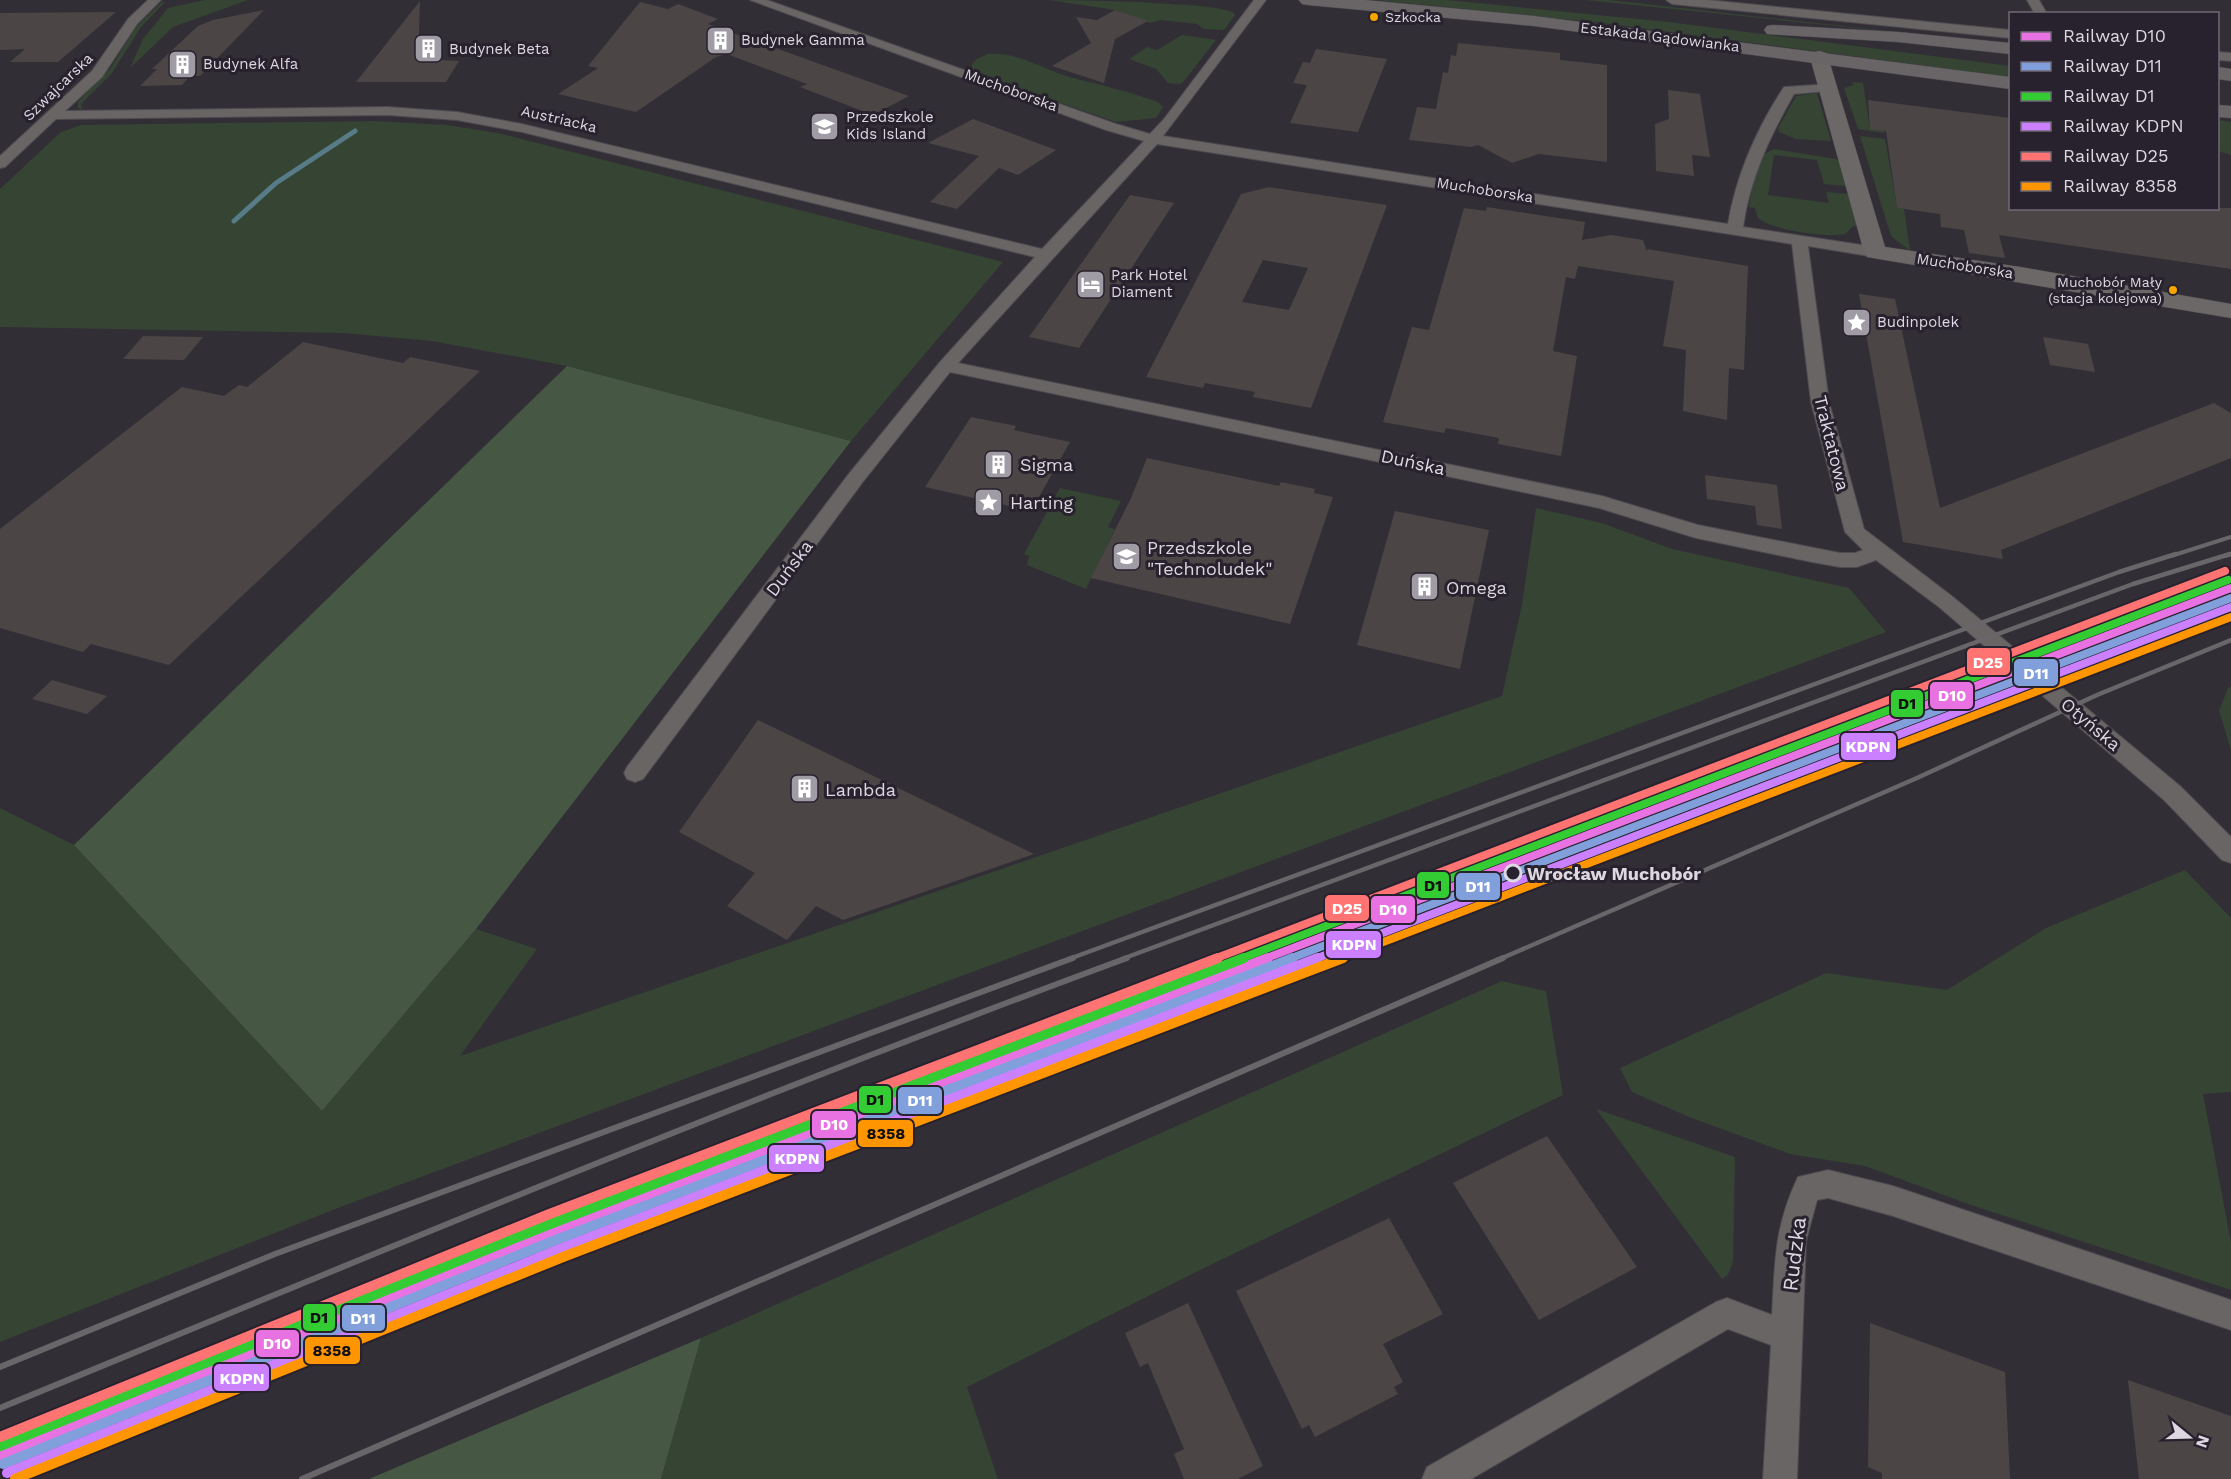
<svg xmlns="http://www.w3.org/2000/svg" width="2231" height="1479" font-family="'Work Sans',sans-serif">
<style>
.green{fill:#354433}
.forest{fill:#465844}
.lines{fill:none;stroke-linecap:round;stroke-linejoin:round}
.stream{stroke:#577c87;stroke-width:5}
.building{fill:#4c4546;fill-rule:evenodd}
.minor-casing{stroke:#4d4a51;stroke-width:2}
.secondary-casing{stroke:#4d4a51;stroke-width:1}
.primary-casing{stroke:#4d4a51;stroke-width:1}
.minor{fill:#686564;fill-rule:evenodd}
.secondary{fill:#6b6867;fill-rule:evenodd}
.primary{fill:#696566;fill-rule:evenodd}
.rail-far2{stroke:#696669;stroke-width:4}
.rail-far1{stroke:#696669;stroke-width:4.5}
.rail{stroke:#696669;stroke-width:6}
.rail-1-far1-casing{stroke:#28212e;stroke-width:12}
.rail-1-casing{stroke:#28212e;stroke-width:14}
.rail-2-far1-casing{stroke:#28212e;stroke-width:12}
.rail-2-casing{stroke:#28212e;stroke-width:14}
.rail-3-far1-casing{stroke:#28212e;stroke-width:12}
.rail-3-casing{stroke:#28212e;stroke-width:14}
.rail-4-far1-casing{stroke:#28212e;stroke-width:12}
.rail-4-casing{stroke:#28212e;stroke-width:14}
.rail-5-far1-casing{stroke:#28212e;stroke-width:12}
.rail-5-casing{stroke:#28212e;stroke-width:14}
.rail-6-far1-casing{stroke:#28212e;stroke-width:12}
.rail-6-casing{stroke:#28212e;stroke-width:14}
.rail-1-far1{stroke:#e872e1;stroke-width:8}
.rail-1{stroke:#e872e1;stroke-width:10}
.rail-2-far1{stroke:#81a0db;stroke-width:8}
.rail-2{stroke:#81a0db;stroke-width:10}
.rail-3-far1{stroke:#3c3;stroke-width:8}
.rail-3{stroke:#3c3;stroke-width:10}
.rail-4-far1{stroke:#ca80ff;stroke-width:8}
.rail-4{stroke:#ca80ff;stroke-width:10}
.rail-5-far1{stroke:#ff7373;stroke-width:8}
.rail-5{stroke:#ff7373;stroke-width:10}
.rail-6-far1{stroke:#ff9500;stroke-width:8}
.rail-6{stroke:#ff9500;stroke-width:10}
.bus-dot{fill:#f7a600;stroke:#28212e;stroke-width:2}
.stop-dot{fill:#28212e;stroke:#dcd7e1;stroke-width:3}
.labels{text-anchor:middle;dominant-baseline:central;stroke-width:6;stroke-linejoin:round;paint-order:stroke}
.far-bus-label{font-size:14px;fill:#dcd7e1;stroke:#28212e;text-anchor:start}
.far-street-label{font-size:15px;fill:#dcd7e1;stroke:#28212e}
.far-poi-label{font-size:15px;fill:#dcd7e1;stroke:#28212e;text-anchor:start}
.street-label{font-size:18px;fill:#dcd7e1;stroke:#28212e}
.poi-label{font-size:18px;fill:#dcd7e1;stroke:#28212e;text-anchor:start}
.stop-label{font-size:18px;font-weight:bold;fill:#dcd7e1;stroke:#28212e;text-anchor:start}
.near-street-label{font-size:21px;fill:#dcd7e1;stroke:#28212e}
.line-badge{stroke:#28212e;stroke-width:2}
.badge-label{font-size:16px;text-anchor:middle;font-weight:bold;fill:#fff}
.pale-badge-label{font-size:16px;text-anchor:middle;font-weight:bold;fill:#111}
</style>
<rect width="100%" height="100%" fill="#322e36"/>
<!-- green -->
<path class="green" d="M205,0H248L173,27L130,68L143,39L168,8Z
M1049,0C1089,0 1129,1 1169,4C1191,5 1212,6 1233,12L1235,15L1224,30L1204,29L1197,24L1161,20L1150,23L1115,10Z
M1376,0H1447L1669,22L2010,66V77L1602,23Z
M1586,0H1609L1962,39Z
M162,2H165L141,27L112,73L81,104L82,110L78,108V102L110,69L136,27Z
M1182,35L1216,40L1184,81L1180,84L1168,83L1156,69L1129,59L1147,47L1157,50Z
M988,54C1017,51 1046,71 1073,78C1102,85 1130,92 1158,102L1163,107L1156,118L1116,122L977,74L972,69V64L977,59Z
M1852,82L1863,83L1870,128L1884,130V133L1858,129L1844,88L1854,85Z
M1817,93L1831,141L1796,139L1779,132L1778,128L1796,96Z
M2218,120L2231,122V155L2218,151Z
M375,121L446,125L498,133L1003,262L851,441L567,366L432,341L344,333L0,327V189L61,132L81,125Z
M1860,136L1885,139L1897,207L1904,209L1910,251L1891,236Z
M1774,149L1836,159L1840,162L1847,186L1824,184L1817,160L1774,155L1768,195L1829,203L1826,192L1850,194L1859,227L1853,226L1845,234C1827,238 1771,230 1758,218L1755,208L1749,207L1753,182L1762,155Z
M1060,488L1121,501L1108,527L1115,529L1086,589L1027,565L1029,556L1024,554Z
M1536,508L1602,523L1672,549L1849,588L1886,632L343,1206L0,1342V808L74,845L322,1111L476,929L537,949L460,1056L1502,696L1522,604Z
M2231,686V750L2219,711L2228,688Z
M2185,870L2231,918V1092L2203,1094L2231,1242V1290L1971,1205L1865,1166L1790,1154L1689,1117L1632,1092L1620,1068L1826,973L1947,990L2046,928Z
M1502,981L1546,991L1563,1095L1204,1268L967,1387L998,1479H661L701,1338Z
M1596,1109L1735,1157L1733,1262L1728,1275L1722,1279Z"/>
<!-- forest -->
<path class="forest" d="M567,366L851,441L476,929L322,1111L74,845Z
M701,1338L661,1479H369Z"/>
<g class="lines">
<!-- stream -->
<path class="stream" d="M234,221L276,183L355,131"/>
</g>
<!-- building -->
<path class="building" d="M420,1L418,59L459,61L446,82H356Z
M640,2L668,9L678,4L718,19L708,24L909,96L873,115L800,87L807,84L727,54L716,57L636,112L558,94L598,68L588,66Z
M264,10L200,76H190L182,85L140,86L157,69H152L198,26L213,20Z
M1115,10L1148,21L1115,39L1104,83L1052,66L1091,43L1076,17L1097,20Z
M116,12L58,62H10L25,49L0,50V13Z
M1458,43L1560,53V60L1607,65V162L1539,154L1512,163L1478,145L1471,147L1409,140L1417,107L1436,109L1443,72L1448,73L1451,55L1456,56Z
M1316,49L1387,59L1358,132L1290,123L1307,85L1293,83L1303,62L1310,63Z
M1668,90L1700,94L1710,157L1692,155L1694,176L1656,171L1655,124L1669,119Z
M1868,100L2010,118V208H2231V269L1999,235L2005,258L1969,253L1964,230L1941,227L1940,214L1897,208L1886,131L1870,129Z
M973,119L1056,150L1018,175L999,168L957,209L930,202L979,156L928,143Z
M1269,187L1387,205L1311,408L1253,397L1255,392L1205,383L1203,388L1146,377L1241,194ZM1263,260L1308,268L1289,310L1242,302Z
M1130,195L1174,203L1079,348L1029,337Z
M1487,207L1585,222L1582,240L1611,235L1643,240L1647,252V249L1748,266L1744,370L1729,368L1727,420L1683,411L1686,350L1663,346L1674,281L1578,266L1575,279L1566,277L1553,351L1577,356L1561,456L1498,444L1499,438L1446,428L1444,433L1383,422L1412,327L1429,330L1464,208L1486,211Z
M1859,294L1895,299L1940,508L2214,403L2231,413V458L2001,550L2003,559L1903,542Z
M143,336L203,337L184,360L123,359Z
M2043,337L2088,344L2095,372L2050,365Z
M303,342L403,363L410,357L480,371L169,665L91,644L83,652L0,628V529L182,387L224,396L239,385L247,387Z
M971,417L1016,426L1014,430L1070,442L1031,511L925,487Z
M1147,458L1279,486L1281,482L1315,489L1314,493L1333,497L1290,624L1091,578L1131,498Z
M1705,475L1777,485L1782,529L1757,525L1755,506L1707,499Z
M1395,511L1489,530L1460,669L1357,645Z
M52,680L107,696L87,714L32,699Z
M758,720L812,746L1034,854L843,920L816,906L787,940L727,906L755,873L679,832Z
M1547,1136L1637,1267L1539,1320L1453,1183Z
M1389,1218L1443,1314L1383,1344L1403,1382L1394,1387L1398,1394L1315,1437L1309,1425L1302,1429L1236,1291Z
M1188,1303L1263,1466L1238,1479H1184L1174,1454L1184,1449L1148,1363L1140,1367L1125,1333Z
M1870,1323L2005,1372L2010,1479H1882V1473L1868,1467Z
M2128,1380L2231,1416V1479H2139Z"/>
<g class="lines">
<defs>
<path id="minor" d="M148,0H161L137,24L102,77L65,111L388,107L457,112L522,124L1042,249L1144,141L1106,130L750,0H767L1116,124L1150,134L1164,119L1254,0H1266L1163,136L1728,224C1736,176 1757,128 1784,87L1832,84L1834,87L1827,91L1794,94C1770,136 1750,178 1743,227L1875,247L1883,252L1875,257L1808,246L1829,402L1864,529L1953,597L2180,786L2231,837V863L2222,860L2164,800L1939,607L1876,560L1857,567H1840L1812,562L1696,538L1599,508L950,372L862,483L643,779L635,782L627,779L624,773L627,767L848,475L940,362L1035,257L522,132L457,120L388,115L56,119L5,167L0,168V156L92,71L128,19ZM1157,144L1792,244L1811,402L1845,532L1863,550L1855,553H1840L1698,525L1602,496L958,363Z
M1666,0H1708L2010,30V38L1672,4Z
M2027,0H2039L2047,14H2035Z
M2218,52L2231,53V61L2218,60Z
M1828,1170L1893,1186L2231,1300V1330L1893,1216L1828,1198L1817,1200L1806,1241L1797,1479H1763L1771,1345L1728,1329L1471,1479H1422L1427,1467L1716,1302L1727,1298L1772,1315C1775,1261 1774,1228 1798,1177Z"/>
<path id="secondary" d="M1819,51L1826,53L1828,57L1885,247L2020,267L2231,304V318L1867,257L1864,252L1810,57L1812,53Z"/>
<path id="primary" d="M1299,0H1365L1534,16L2010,77V89L1534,26L1308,5L1302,4Z
M1773,25L1898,32L2010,43V54L1898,42L1767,34L1764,30L1767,26Z
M2218,67L2231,69V81L2218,79Z
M2218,105L2231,106V118L2218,117Z"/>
</defs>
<!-- minor casing -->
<use href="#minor" class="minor-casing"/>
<!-- secondary casing -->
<use href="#secondary" class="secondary-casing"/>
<!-- primary casing -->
<use href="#primary" class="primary-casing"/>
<!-- minor -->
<use href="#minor" class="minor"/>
<!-- secondary -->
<use href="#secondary" class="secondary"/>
<!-- primary -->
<use href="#primary" class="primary"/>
<!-- rail-far2 -->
<path class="rail-far2" d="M2171,556L2231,537
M2226,556L2231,554"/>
<!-- rail-far1 -->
<path class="rail-far1" d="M2064,652L2231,595
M1069,959L2119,572L2176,554
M1122,959L2133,584L2230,554
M1500,959L1917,778L2097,695L2231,640"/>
<!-- rail -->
<path class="rail" d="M0,1367L275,1254L1073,958
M0,1408C374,1254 747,1098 1127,958
M302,1479L1503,958"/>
<defs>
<path id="rail-1-far1" d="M1264,959L2231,588"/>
<path id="rail-1" d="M0,1456L553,1232L1268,958"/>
<path id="rail-2-far1" d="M1289,959L2231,598"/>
<path id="rail-2" d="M3,1464L556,1240L1293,958"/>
<path id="rail-3-far1" d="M1240,959L2228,580"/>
<path id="rail-3" d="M0,1446L550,1224L1244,958"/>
<path id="rail-4-far1" d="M1315,959L2231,607"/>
<path id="rail-4" d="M7,1473L560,1249L1318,958"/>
<path id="rail-5-far1" d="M1214,959L2225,571"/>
<path id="rail-5" d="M0,1437L547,1215L1218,958"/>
<path id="rail-6-far1" d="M1339,959L2231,617"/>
<path id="rail-6" d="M15,1479L563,1257L1343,958"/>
</defs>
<!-- rail-1-far1 casing -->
<use href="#rail-1-far1" class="rail-1-far1-casing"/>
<!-- rail-1 casing -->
<use href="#rail-1" class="rail-1-casing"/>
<!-- rail-2-far1 casing -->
<use href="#rail-2-far1" class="rail-2-far1-casing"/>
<!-- rail-2 casing -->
<use href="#rail-2" class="rail-2-casing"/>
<!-- rail-3-far1 casing -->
<use href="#rail-3-far1" class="rail-3-far1-casing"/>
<!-- rail-3 casing -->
<use href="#rail-3" class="rail-3-casing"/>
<!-- rail-4-far1 casing -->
<use href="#rail-4-far1" class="rail-4-far1-casing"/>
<!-- rail-4 casing -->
<use href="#rail-4" class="rail-4-casing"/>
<!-- rail-5-far1 casing -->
<use href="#rail-5-far1" class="rail-5-far1-casing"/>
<!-- rail-5 casing -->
<use href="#rail-5" class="rail-5-casing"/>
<!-- rail-6-far1 casing -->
<use href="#rail-6-far1" class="rail-6-far1-casing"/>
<!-- rail-6 casing -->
<use href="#rail-6" class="rail-6-casing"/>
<!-- rail-1-far1 -->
<use href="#rail-1-far1" class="rail-1-far1"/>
<!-- rail-1 -->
<use href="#rail-1" class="rail-1"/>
<!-- rail-2-far1 -->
<use href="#rail-2-far1" class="rail-2-far1"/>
<!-- rail-2 -->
<use href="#rail-2" class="rail-2"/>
<!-- rail-3-far1 -->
<use href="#rail-3-far1" class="rail-3-far1"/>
<!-- rail-3 -->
<use href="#rail-3" class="rail-3"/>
<!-- rail-4-far1 -->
<use href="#rail-4-far1" class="rail-4-far1"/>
<!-- rail-4 -->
<use href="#rail-4" class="rail-4"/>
<!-- rail-5-far1 -->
<use href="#rail-5-far1" class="rail-5-far1"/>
<!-- rail-5 -->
<use href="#rail-5" class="rail-5"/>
<!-- rail-6-far1 -->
<use href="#rail-6-far1" class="rail-6-far1"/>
<!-- rail-6 -->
<use href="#rail-6" class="rail-6"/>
</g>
<!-- icons -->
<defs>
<symbol id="building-square" viewBox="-11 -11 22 22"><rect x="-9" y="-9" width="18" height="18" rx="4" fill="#a09ca5" stroke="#28212e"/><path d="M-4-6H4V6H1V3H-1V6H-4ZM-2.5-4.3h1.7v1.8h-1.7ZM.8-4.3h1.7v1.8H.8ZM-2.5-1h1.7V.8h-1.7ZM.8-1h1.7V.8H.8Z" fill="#fff"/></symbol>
<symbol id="school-square" viewBox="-11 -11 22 22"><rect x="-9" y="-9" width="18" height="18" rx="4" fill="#a09ca5" stroke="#28212e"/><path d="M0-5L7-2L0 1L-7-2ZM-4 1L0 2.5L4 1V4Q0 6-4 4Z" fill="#fff"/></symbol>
<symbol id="hotel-square" viewBox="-11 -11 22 22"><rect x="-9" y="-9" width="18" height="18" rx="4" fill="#a09ca5" stroke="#28212e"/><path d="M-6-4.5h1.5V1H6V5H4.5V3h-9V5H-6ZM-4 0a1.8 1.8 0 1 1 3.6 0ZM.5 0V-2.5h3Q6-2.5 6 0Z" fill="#fff"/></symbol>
<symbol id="sight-square" viewBox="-11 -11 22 22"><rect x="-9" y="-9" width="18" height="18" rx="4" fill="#a09ca5" stroke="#28212e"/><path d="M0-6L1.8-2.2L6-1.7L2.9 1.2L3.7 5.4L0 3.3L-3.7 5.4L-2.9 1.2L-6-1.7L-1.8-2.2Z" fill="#fff"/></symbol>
</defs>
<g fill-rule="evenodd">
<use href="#building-square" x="704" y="24" width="33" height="33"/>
<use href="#building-square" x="412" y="32" width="33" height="33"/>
<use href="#building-square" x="166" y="48" width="33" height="33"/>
<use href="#school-square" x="808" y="110" width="33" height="33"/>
<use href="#hotel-square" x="1074" y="268" width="33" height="33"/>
<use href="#sight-square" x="1840" y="306" width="33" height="33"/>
<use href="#building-square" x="982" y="448" width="33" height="33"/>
<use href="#sight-square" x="972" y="486" width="33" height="33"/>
<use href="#school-square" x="1110" y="540" width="33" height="33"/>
<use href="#building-square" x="1408" y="570" width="33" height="33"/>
<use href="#building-square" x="788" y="772" width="33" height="33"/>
</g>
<!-- markers -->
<g class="bus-dot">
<circle cx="1374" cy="17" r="5"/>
<circle cx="2173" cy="290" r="5"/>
</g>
<circle class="stop-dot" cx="1513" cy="873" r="8"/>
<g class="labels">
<!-- far-bus labels -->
<g class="far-bus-label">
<text x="1385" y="17">Szkocka</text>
<text x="2162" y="282" text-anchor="end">Muchobór Mały<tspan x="2162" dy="16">(stacja kolejowa)</tspan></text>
</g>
<!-- far-street labels -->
<g class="far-street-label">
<text transform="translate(1660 37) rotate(7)">Estakada Gądowianka</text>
<text transform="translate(58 87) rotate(-44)">Szwajcarska</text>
<text transform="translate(1011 90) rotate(20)">Muchoborska</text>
<text transform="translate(559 119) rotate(13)">Austriacka</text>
<text transform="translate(1485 190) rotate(9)">Muchoborska</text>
<text transform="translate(1965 266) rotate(9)">Muchoborska</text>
</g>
<!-- far-poi labels -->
<g class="far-poi-label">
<text x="741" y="40">Budynek Gamma</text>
<text x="449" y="49">Budynek Beta</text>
<text x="203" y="64">Budynek Alfa</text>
<text x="846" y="117">Przedszkole<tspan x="846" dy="17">Kids Island</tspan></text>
<text x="1111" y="275">Park Hotel<tspan x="1111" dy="17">Diament</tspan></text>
<text x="1877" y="322">Budinpolek</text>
</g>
<!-- street labels -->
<g class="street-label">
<text transform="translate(1832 443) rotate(76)">Traktatowa</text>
<text transform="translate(1413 462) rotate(12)">Duńska</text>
<text transform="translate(789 568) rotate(-53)">Duńska</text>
<text transform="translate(2091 724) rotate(40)">Otyńska</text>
</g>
<!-- poi labels -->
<g class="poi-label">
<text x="1020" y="464">Sigma</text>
<text x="1010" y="502">Harting</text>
<text x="1147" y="547">Przedszkole<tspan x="1147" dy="21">"Technoludek"</tspan></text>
<text x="1446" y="587">Omega</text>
<text x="825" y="789">Lambda</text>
</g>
<!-- stop labels -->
<g class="stop-label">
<text x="1527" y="873">Wrocław Muchobór</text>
</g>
<!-- near-street labels -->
<g class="near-street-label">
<text transform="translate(1794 1254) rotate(-83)">Rudzka</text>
</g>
</g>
<g class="line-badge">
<rect x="1966" y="647" width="45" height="29" rx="6" fill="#ff7373"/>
<rect x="2013" y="658" width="46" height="29" rx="6" fill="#81a0db"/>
<rect x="1929" y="681" width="45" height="29" rx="6" fill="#e872e1"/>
<rect x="1890" y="689" width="34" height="29" rx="6" fill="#3c3"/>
<rect x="1840" y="732" width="57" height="29" rx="6" fill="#ca80ff"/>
<rect x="1416" y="871" width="34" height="28" rx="6" fill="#3c3"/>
<rect x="1455" y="872" width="46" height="29" rx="6" fill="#81a0db"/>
<rect x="1324" y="894" width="46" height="28" rx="6" fill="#ff7373"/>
<rect x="1370" y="895" width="46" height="29" rx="6" fill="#e872e1"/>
<rect x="1325" y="930" width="57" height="29" rx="6" fill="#ca80ff"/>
<rect x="858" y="1085" width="34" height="29" rx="6" fill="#3c3"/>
<rect x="897" y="1086" width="46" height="29" rx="6" fill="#81a0db"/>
<rect x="811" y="1110" width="46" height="29" rx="6" fill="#e872e1"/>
<rect x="857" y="1119" width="57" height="29" rx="6" fill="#ff9500"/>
<rect x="768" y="1144" width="57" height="29" rx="6" fill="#ca80ff"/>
<rect x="302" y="1303" width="34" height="29" rx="6" fill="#3c3"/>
<rect x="341" y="1304" width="45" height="28" rx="6" fill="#81a0db"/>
<rect x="255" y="1329" width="45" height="29" rx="6" fill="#e872e1"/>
<rect x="304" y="1336" width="57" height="29" rx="6" fill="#ff9500"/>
<rect x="213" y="1363" width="57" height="29" rx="6" fill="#ca80ff"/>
</g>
<g class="badge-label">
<text x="1988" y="668">D25</text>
<text x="2036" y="679">D11</text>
<text x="1952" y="701">D10</text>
<text x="1868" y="752">KDPN</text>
<text x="1478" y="892">D11</text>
<text x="1347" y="914">D25</text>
<text x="1393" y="915">D10</text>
<text x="1354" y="950">KDPN</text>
<text x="920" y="1106">D11</text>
<text x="834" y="1130">D10</text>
<text x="797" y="1164">KDPN</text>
<text x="363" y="1324">D11</text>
<text x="277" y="1349">D10</text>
<text x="242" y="1384">KDPN</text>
</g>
<g class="pale-badge-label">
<text x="1907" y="709">D1</text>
<text x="1433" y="891">D1</text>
<text x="875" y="1105">D1</text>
<text x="886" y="1139">8358</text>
<text x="319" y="1323">D1</text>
<text x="332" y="1356">8358</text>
</g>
<!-- legend -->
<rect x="2009" y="12" width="210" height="198" fill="#28212e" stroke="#706a76" stroke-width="1.5"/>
<rect x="2021" y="32" width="30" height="9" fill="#e872e1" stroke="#706a76" stroke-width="1.5"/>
<text x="2063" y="42" font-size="18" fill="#dcd7e1">Railway D10</text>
<rect x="2021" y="62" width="30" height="9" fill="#81a0db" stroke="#706a76" stroke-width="1.5"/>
<text x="2063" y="72" font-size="18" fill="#dcd7e1">Railway D11</text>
<rect x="2021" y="92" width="30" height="9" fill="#33cc33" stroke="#706a76" stroke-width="1.5"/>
<text x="2063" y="102" font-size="18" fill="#dcd7e1">Railway D1</text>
<rect x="2021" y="122" width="30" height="9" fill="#ca80ff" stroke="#706a76" stroke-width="1.5"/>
<text x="2063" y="132" font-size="18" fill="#dcd7e1">Railway KDPN</text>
<rect x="2021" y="152" width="30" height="9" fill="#ff7373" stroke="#706a76" stroke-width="1.5"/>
<text x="2063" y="162" font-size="18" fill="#dcd7e1">Railway D25</text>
<rect x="2021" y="182" width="30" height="9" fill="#ff9500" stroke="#706a76" stroke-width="1.5"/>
<text x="2063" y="192" font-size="18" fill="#dcd7e1">Railway 8358</text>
<!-- north arrow -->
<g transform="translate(2189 1437) rotate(109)" stroke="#28212e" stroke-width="4.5" paint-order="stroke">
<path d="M0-4.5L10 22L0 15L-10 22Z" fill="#dcd7e1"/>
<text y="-9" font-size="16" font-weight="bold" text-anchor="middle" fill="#dcd7e1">N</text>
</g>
</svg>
